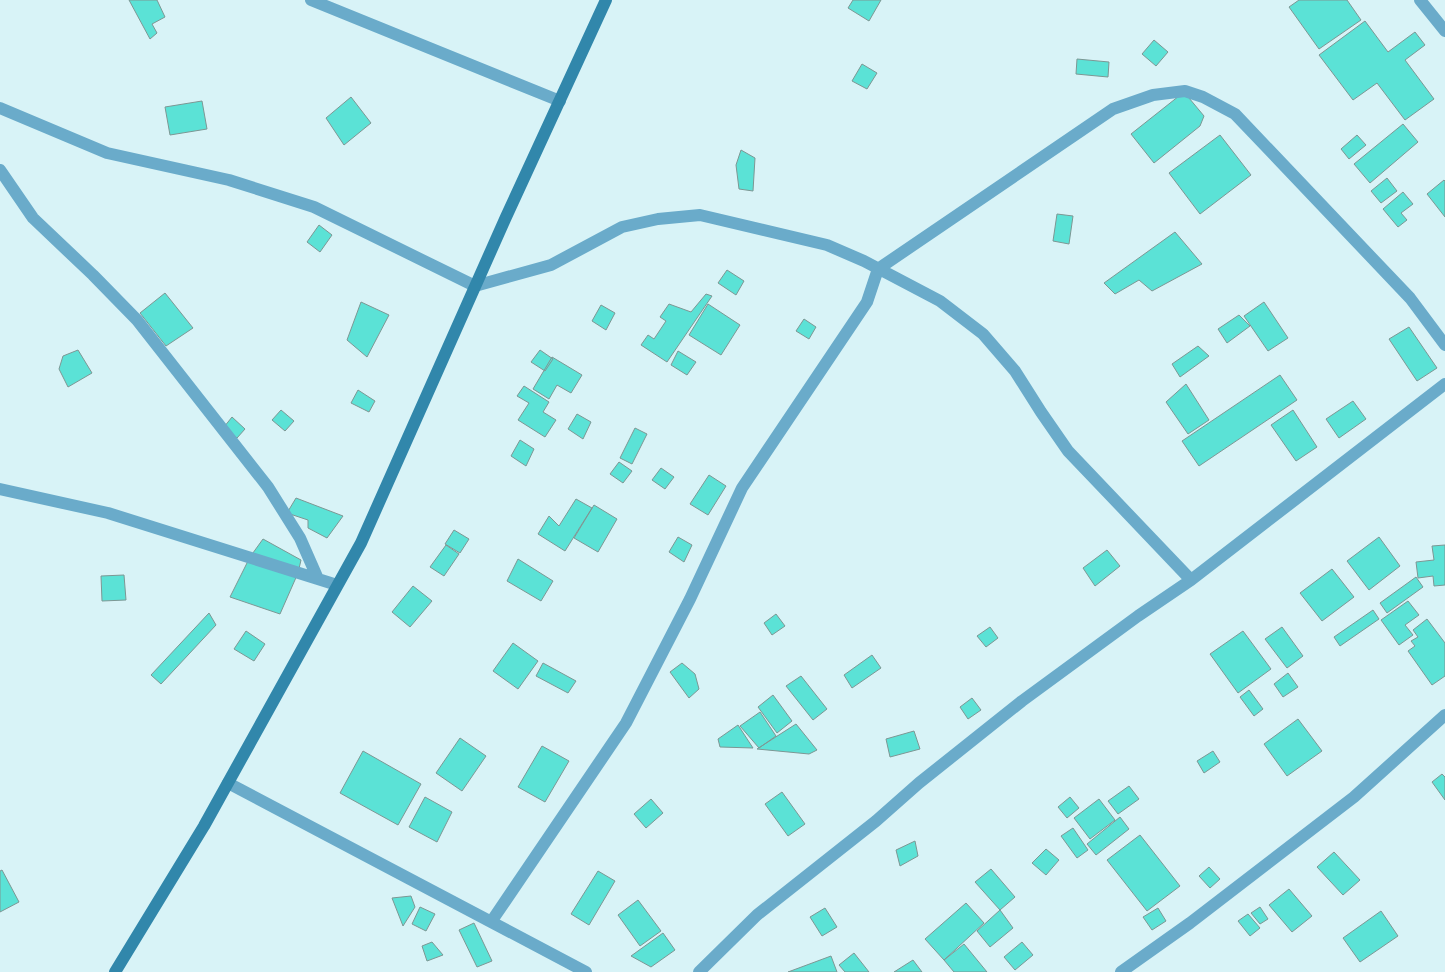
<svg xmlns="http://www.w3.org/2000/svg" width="1445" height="972" font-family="'DejaVu Sans',sans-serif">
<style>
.building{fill:#5be2d6;stroke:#7d9794}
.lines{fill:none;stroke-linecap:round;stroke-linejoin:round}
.street{stroke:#6aabca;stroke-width:12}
.secondary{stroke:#3187ab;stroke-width:12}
</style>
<rect width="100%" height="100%" fill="#d8f3f7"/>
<!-- building -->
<path class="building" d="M129,0H157L165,17L152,24L157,33L150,39Z
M853,0H881L869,21L848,8Z
M1299,0H1347L1361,20L1319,49L1289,7Z
M1365,21L1388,52L1415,32L1425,45L1405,60L1434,99L1405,120L1377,83L1353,100L1319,55Z
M1154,40L1168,52L1156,66L1142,54Z
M1077,59L1109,62L1108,77L1076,74Z
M862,64L877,73L867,89L852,81Z
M1184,92L1204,116L1200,126L1154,163L1131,134Z
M351,97L371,123L344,145L326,118Z
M202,101L207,129L170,135L165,107Z
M1403,124L1418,142L1370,183L1354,164Z
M1220,135L1251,175L1200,214L1169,173Z
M1357,135L1366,145L1349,159L1341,149Z
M741,150L755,158L753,191L739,189L736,165Z
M1387,178L1397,191L1381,203L1371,191Z
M1444,180L1445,181V217L1427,194Z
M1403,192L1413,204L1401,213L1407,220L1398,227L1383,209Z
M1057,214L1073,216L1069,244L1053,241Z
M319,225L332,235L320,252L307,242Z
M1175,232L1202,264L1152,291L1139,280L1115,294L1104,283Z
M727,270L744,281L736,295L718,283Z
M165,293L193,328L166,346L140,313Z
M706,294L712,296L667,362L641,345L648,335L654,339L666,321L660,317L669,304L691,312Z
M361,302L389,315L367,357L347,340Z
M1264,302L1288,338L1268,351L1244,316Z
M708,304L740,325L721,355L689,335Z
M601,305L615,313L606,330L592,321Z
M1239,315L1250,326L1227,343L1218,329Z
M804,319L816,327L809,339L796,331Z
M1409,327L1437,368L1417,381L1389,339Z
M1198,346L1209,356L1180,377L1172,364Z
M78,350L92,373L68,387L59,369L63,356Z
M540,350L553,359L545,371L531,362Z
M678,351L696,362L687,375L671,365Z
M552,357L582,375L571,393L557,385L549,399L533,389Z
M1280,375L1297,400L1199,466L1182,441Z
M1186,384L1209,420L1188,434L1166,402Z
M524,386L549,402L543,412L556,420L545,437L518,420L529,403L517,396Z
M358,390L375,401L369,412L351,403Z
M1353,401L1366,419L1339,438L1326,419Z
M281,410L294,421L285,431L272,420Z
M1293,410L1317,447L1296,461L1271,425Z
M577,414L591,422L583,439L568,429Z
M232,417L245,429L237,438L224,427Z
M635,428L647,434L632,464L620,458Z
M520,440L534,449L526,466L511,456Z
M619,462L632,471L623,483L610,474Z
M661,468L674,477L665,489L652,480Z
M709,475L726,486L708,515L690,504Z
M296,498L343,516L327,538L308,528V520L287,513Z
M576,499L592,508L565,551L538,534L549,516L559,526Z
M594,505L617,519L598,552L574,538Z
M454,530L469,539L460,553L445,544Z
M678,537L692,545L684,562L669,552Z
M1379,537L1400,566L1369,590L1347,561Z
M263,539L301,560L298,573L250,557Z
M446,545L459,554L444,576L430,567Z
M1445,545V585L1434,586L1433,576L1418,578L1416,562L1434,560L1432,546Z
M1107,550L1120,566L1095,586L1083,568Z
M250,557L298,573L280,614L230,597Z
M518,559L553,581L541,601L507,581Z
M1332,569L1354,597L1322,621L1300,593Z
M124,575L126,600L102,601L101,576Z
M1416,577L1423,587L1387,613L1380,603Z
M413,586L432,601L410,627L392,612Z
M1408,601L1419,615L1405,625L1413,635L1399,645L1381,620Z
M1373,610L1379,619L1340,646L1334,637Z
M209,613L216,625L161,684L151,675Z
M776,614L785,626L772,635L764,623Z
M1427,619L1445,643V676L1432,685L1408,651L1415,646L1411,641L1418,637L1413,630Z
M990,627L998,638L986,647L977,636Z
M1282,627L1303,656L1287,668L1265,639Z
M246,631L265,644L254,661L234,649Z
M1243,631L1271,669L1238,693L1210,654Z
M513,643L538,661L518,689L493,671Z
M872,655L881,668L852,688L844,675Z
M543,663L576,681L568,693L536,676Z
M682,663L695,674L699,689L689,698L670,672Z
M1288,673L1298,687L1283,697L1274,684Z
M801,676L827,709L813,720L786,686Z
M1249,690L1263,709L1254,716L1240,697Z
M773,695L792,721L777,733L758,707Z
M972,698L981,710L968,719L960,707Z
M760,712L776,736L759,748L740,726Z
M1298,719L1322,751L1287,776L1264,744Z
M796,724L817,750L809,754L757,749Z
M738,725L753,748L720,747L718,739Z
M914,731L920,749L890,757L886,739Z
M460,738L486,756L462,791L436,773Z
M542,746L569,761L545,802L518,787Z
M363,751L421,784L398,825L340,793Z
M1213,751L1220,762L1204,773L1197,761Z
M1442,774L1445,777V800L1432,782Z
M1129,786L1139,799L1118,814L1108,801Z
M782,792L805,824L788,836L765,804Z
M425,797L452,812L437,842L409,827Z
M1070,797L1079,808L1067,818L1058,807Z
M651,799L663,813L646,828L634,814Z
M1099,799L1115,820L1090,839L1074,818Z
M1120,817L1129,829L1096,855L1087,844Z
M1073,828L1088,850L1077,858L1061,836Z
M1140,835L1180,886L1147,911L1107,860Z
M915,841L918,856L900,866L896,850Z
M1046,849L1059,860L1046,875L1032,863Z
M1334,852L1360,880L1343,895L1317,867Z
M1209,867L1220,879L1210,888L1199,876Z
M991,869L1015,897L1000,910L975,882Z
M2,870L19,902L0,912V871Z
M598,871L615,881L589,925L571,914Z
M1289,889L1312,916L1292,932L1269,905Z
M411,896L415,907L403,926L392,898Z
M638,900L661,931L640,946L618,915Z
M966,903L984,923L944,960L925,939Z
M420,907L435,914L426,931L412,924Z
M1260,907L1268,919L1260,924L1251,913Z
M825,908L837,927L822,936L810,917Z
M1158,908L1166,921L1152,930L1143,917Z
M1000,910L1013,928L990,947L977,931Z
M1381,911L1398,936L1360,962L1343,938Z
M1248,914L1260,928L1250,936L1238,921Z
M474,923L492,961L477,967L459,930Z
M663,933L675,950L651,967L631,956Z
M432,942L443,955L427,961L422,946Z
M1022,942L1033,955L1015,970L1004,957Z
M964,944L987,972H954L944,960Z
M854,953L869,972H845L839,965Z
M831,956L837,972H788Z
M913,960L922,972H894Z"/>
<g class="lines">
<!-- street -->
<path class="street" d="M311,0L560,101
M1420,0L1445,31
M0,108L107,153L229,180L314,207L475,286L551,265L622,227L658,219L700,215L827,245L864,261L940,301L983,334L1015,371L1041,412L1068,451L1191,580
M0,170L33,218L93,275L137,320L268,487L300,538L318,579
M0,489L108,513L337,585
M228,783L586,972
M491,922L626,723L690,599L742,488L867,302L878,269L1113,109L1153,95L1185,91L1203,97L1235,114L1410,298L1445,345
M699,972L757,915L876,821L919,783L1022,701L1138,616L1191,580L1445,384
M1121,972L1190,923L1354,797L1445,715"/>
<!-- secondary -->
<path class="secondary" d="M115,972L204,826L361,543L506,217L606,0"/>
</g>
</svg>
